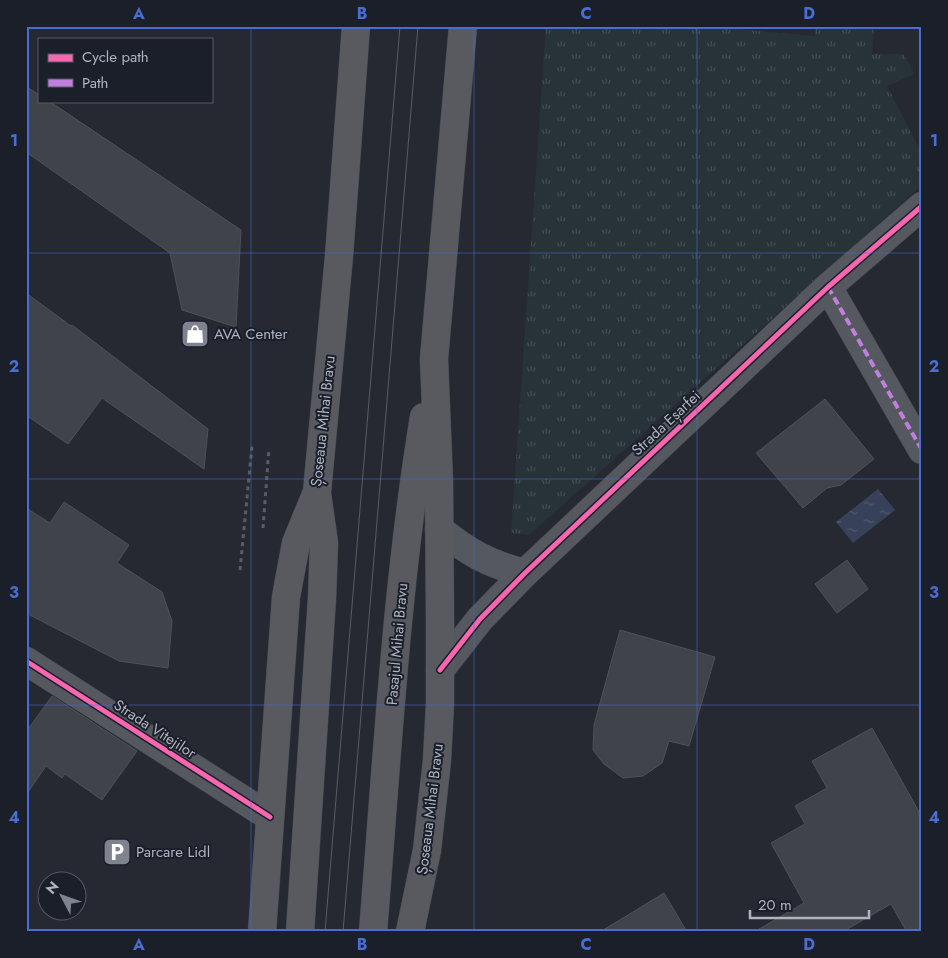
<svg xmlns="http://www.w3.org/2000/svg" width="948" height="958" font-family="Jost,sans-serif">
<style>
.grass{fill:url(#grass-tufts)}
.water{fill:url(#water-ripples)}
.building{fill:#404349;stroke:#4d5159}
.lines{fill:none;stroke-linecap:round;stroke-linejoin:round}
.minor-casing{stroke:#42444a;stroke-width:29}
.major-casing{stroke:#43464e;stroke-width:29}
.path{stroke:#595c63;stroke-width:3;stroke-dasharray:4 4;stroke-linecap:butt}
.minor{stroke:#55585f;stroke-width:28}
.major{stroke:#585a60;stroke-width:28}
.tram{stroke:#595c62;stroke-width:1}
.quiet{stroke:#c07fdc;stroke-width:4;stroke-dasharray:8 4;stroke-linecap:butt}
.cycleway-casing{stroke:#1b1f2a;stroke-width:8}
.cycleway{stroke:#f766af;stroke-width:5}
.grid{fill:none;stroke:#496dd1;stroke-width:1;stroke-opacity:0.55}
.labels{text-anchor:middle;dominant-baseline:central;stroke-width:4;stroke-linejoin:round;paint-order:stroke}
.poi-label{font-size:15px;fill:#afb4c2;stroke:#1b1f2a;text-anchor:start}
.street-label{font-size:15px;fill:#afb4c2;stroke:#1b1f2a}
.neatline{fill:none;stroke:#496dd1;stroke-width:2}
.grid-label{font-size:16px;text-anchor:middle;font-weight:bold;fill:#496dd1}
</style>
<defs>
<pattern id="grass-tufts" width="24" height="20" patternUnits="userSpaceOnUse" patternTransform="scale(1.25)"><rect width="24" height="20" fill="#273338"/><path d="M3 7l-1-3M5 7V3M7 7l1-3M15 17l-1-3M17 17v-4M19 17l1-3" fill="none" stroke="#444e53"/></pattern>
<pattern id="water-ripples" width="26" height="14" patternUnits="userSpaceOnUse" patternTransform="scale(1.25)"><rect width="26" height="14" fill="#374159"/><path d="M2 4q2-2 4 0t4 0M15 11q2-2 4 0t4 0" fill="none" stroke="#515a6f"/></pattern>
</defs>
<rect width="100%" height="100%" fill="#262931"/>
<!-- grass -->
<path class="grass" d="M546,26H699L815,36L816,26H874L872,54H904L914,74L887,86L922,154V185L529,535L511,533Z"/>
<!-- water -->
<path class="water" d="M878,489L895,510L853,543L836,522Z"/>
<!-- building -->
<path class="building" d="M26,86L39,95V101H49L241,230L236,327L182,310L170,253L26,152Z
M26,293L71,326L72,325L208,429L204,469L102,398L68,444L26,415Z
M825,399L874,459L841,485L827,488L803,508L756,453Z
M64,502L129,545L117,563L162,592L172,621L168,668L119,661L26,613V508L50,523Z
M847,560L868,589L837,613L815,584Z
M620,630L715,657L689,746L669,741L662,763L643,776L623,778L604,764L593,750L594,725Z
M52,696L137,751L102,800L65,774L62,778L46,766L26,795V732Z
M872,728L922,817V932H907L891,904L842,932H754L804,903L771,843L805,824L795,806L827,788L812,761Z
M664,893L687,932H600Z"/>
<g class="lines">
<defs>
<path id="minor" d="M828,287L922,450
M439,529C468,552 488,564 525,573
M26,661L270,817
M440,670L480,619L525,573L828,287L922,206"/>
<path id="major" d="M262,932L286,597L296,543L317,492L339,256L356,26
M300,932L322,598L324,543L317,494
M373,932C387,760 396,587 424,417
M410,932L427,850L437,760L440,704V620L439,481L434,359L463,26"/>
</defs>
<!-- minor casing -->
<use href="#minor" class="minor-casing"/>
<!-- major casing -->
<use href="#major" class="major-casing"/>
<!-- path -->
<path class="path" d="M263,528L269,448
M240,570L252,446"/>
<!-- minor -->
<use href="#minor" class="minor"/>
<!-- major -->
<use href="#major" class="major"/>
<!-- tram -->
<path class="tram" d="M325,932L400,26
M343,932L418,26"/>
<!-- quiet -->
<path class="quiet" d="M828,287L922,450"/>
<defs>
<path id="cycleway" d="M26,661L270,817
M440,670L480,619L525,573L828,287L922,206"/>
</defs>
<!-- cycleway casing -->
<use href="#cycleway" class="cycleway-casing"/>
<!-- cycleway -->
<use href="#cycleway" class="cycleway"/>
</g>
<!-- grid -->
<path class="grid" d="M251,26V932M474,26V932M697,26V932M26,253H922M26,479H922M26,705H922"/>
<!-- icons -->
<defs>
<symbol id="shop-square" viewBox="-11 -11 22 22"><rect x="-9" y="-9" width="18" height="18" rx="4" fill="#7f838f" stroke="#1b1f2a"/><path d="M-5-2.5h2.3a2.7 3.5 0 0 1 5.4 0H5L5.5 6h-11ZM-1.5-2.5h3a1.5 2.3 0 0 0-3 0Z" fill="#fff"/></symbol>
<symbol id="parking-square" viewBox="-11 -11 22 22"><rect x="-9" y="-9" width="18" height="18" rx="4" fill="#7f838f" stroke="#1b1f2a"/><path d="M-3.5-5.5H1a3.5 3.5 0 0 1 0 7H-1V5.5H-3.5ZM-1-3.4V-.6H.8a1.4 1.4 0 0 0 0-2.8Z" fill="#fff"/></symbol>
</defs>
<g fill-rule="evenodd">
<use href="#shop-square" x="179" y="318" width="32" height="32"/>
<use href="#parking-square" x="101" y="836" width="32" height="32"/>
</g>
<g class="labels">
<!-- poi labels -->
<g class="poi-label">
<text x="214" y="334">AVA Center</text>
<text x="136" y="852">Parcare Lidl</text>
</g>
<!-- street labels -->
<g class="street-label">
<text transform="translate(323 421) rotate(-84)">Șoseaua Mihai Bravu</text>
<text transform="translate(666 423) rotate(-43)">Strada Eșarfei</text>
<text transform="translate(397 644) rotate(-85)">Pasajul Mihai Bravu</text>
<text transform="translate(155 729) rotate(33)">Strada Vitejilor</text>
<text transform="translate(430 809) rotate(-83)">Șoseaua Mihai Bravu</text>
</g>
</g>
<!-- border -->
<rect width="948" height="958" fill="none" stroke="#1b1f2a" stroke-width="55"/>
<!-- legend -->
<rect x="38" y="38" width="175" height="65" fill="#1b1f2a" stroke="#565b67"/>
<rect x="48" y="54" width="25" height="8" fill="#f766af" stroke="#565b67"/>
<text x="82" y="62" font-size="15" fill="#afb4c2">Cycle path</text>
<rect x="48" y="79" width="25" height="8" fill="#c07fdc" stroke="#565b67"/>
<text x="82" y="88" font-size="15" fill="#afb4c2">Path</text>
<!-- north arrow -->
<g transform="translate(62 896) rotate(311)"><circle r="24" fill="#1b1f2a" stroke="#565b67"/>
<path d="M0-4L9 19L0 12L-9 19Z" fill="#7f838f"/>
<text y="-8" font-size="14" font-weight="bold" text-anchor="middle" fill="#afb4c2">N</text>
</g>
<!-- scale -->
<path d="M750 910v8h119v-8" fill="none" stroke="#afb4c2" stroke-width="2.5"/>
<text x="758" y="910" font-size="15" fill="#afb4c2" stroke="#1b1f2a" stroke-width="4" paint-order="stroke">20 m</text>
<rect x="28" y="28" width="892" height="902" class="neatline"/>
<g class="grid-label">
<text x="139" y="19">A</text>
<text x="362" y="19">B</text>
<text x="586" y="19">C</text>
<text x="809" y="19">D</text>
<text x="14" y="146">1</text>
<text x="934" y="146">1</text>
<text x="14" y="372">2</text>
<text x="934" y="372">2</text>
<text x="14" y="598">3</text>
<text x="934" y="598">3</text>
<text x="14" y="823">4</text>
<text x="934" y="823">4</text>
<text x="139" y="950">A</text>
<text x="362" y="950">B</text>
<text x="586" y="950">C</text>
<text x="809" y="950">D</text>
</g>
</svg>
